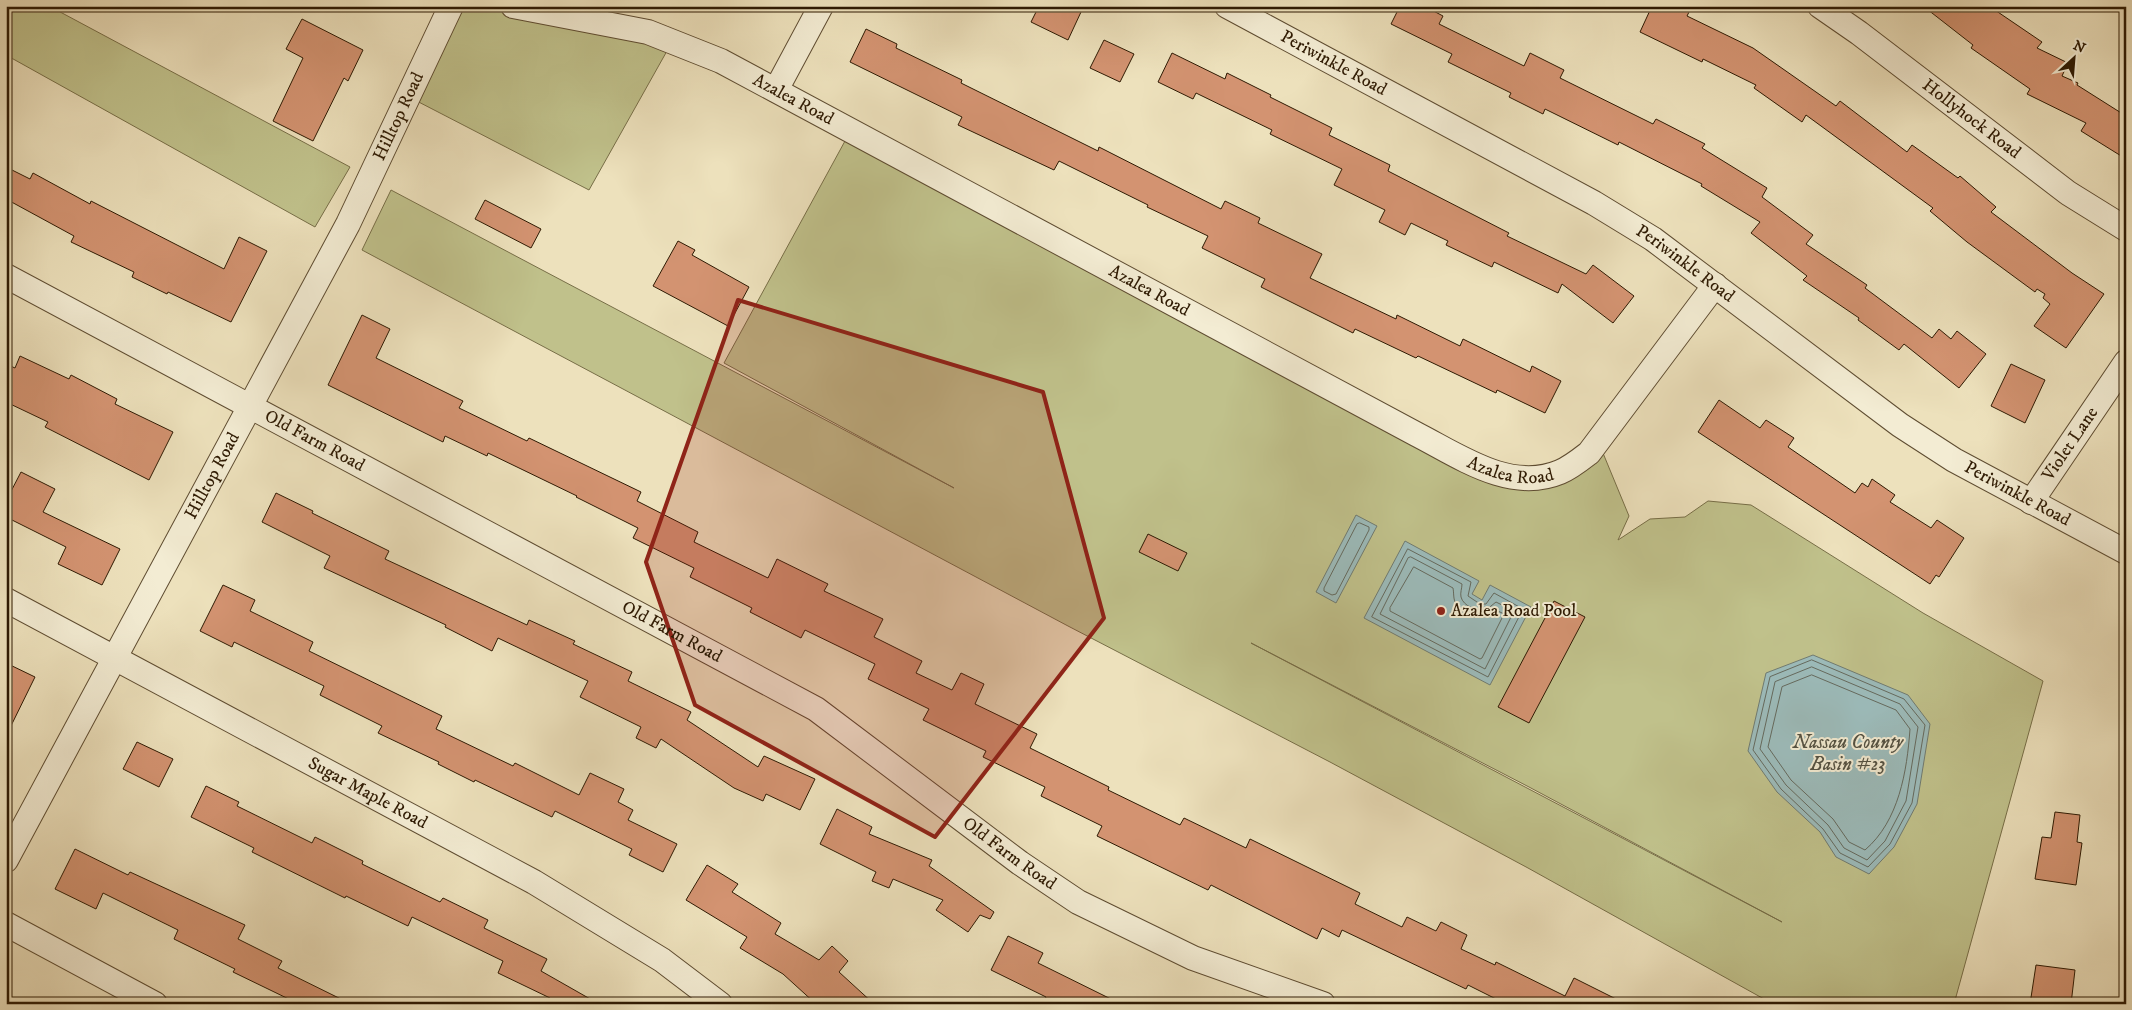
<svg xmlns="http://www.w3.org/2000/svg" width="2132" height="1010" font-family="'IM FELL DW Pica',serif">
<style>
.green{fill:#c0c18b;stroke:#776e47;fill-rule:evenodd}
.water{fill:#9cbbba;stroke:#707b71}
.lines{fill:none;stroke-linecap:round;stroke-linejoin:round}
.shore{stroke:#656a5e;stroke-width:1}
.building{fill:#d39371;stroke:#2e1a03}
.minor-casing{stroke:#5e4c31;stroke-width:26}
.minor{stroke:#f3ecd3;stroke-width:24}
.marked{fill:#8f2418;fill-opacity:0.2;stroke:#8f2418;stroke-width:4;stroke-linejoin:round}
.poi-dot{fill:#8f2418;stroke:#f3ecd3;stroke-width:2}
.labels{text-anchor:middle;dominant-baseline:central;stroke-width:4;stroke-linejoin:round;paint-order:stroke}
.street-label{font-size:18px;fill:#2e1a03;stroke:#f3ecd3}
.poi-label{font-size:18px;fill:#2e1a03;stroke:#f3ecd3;text-anchor:start}
.water-label{font-size:19px;font-style:italic;fill:#545243;stroke:#f3ecd3}
</style>
<rect width="100%" height="100%" fill="#ede1bc"/>
<filter id="stains"><feTurbulence type="fractalNoise" baseFrequency=".004" numOctaves="4"/><feColorMatrix values="0 0 0 0 .2 0 0 0 0 .09 0 0 0 0 .02 0 0 0 .5 -.17"/></filter>
<radialGradient id="worn" r=".72"><stop offset=".6" stop-color="#630" stop-opacity="0"/><stop offset="1" stop-color="#630" stop-opacity=".3"/></radialGradient>
<!-- green -->
<path class="green" d="M6,6H49L350,167L315,227L6,55Z
M451,6H512L672,42L589,190L409,97Z
M851,130L1524,479L1598,441L1629,516L1618,540L1650,519L1685,517L1708,501L1751,505L1923,613L2043,681L1954,1004H1773L1528,868L1330,762L1068,626L362,250L391,190L954,488L724,363ZM1251,643L1529,787L1782,922Z"/>
<!-- water -->
<path class="water" d="M1356,515L1377,526L1336,603L1316,592Z
M1405,541L1479,581L1472,594L1482,600L1490,585L1531,607L1490,685L1364,618Z
M1813,655L1908,695L1930,724L1917,804L1894,847L1869,874L1836,857L1820,832L1777,792L1748,751L1766,673Z"/>
<g class="lines">
<!-- shore -->
<path class="shore" d="M1360,523L1369,527V530L1336,594L1332,595L1324,591V588L1357,524Z
M1408,549L1471,582L1468,596L1480,604H1486L1494,593L1523,609L1488,677L1372,617Z
M1411,557L1462,584C1462,588 1460,593 1461,597C1463,606 1478,612 1486,610L1496,602L1514,611L1485,669L1380,614L1408,558Z
M1414,567L1453,588C1454,593 1453,599 1456,604C1465,620 1485,621 1498,611L1504,614L1482,658L1480,659L1390,611V608Z
M1812,660L1904,699L1925,725L1912,803L1890,844L1868,867L1840,853L1823,829L1781,789L1753,750L1770,677Z
M1812,667L1900,704L1918,727L1906,801L1885,841L1867,860L1844,848L1828,825L1786,785L1760,749L1775,682Z
M1812,675L1896,710L1910,729C1907,771 1899,821 1865,850L1849,842L1833,819L1791,780L1768,747L1782,687Z"/>
</g>
<!-- building -->
<path class="building" d="M1039,6H1068L1081,12L1068,40L1031,22Z
M1400,6H1424L1443,16L1439,24L1524,66L1530,53L1564,70L1560,78L1653,124L1656,119L1705,144L1702,148L1767,188L1762,197L1813,235L1806,244L1867,285L1865,288L1932,338L1939,329L1951,339L1957,331L1986,354L1959,388L1904,344L1899,350L1858,320L1859,318L1803,280L1807,276L1751,233L1760,222L1701,186L1702,184L1619,142L1618,145L1545,109L1543,114L1509,97L1511,93L1448,62L1452,54L1391,24Z
M1652,6H1692L1687,16L1753,48L1836,106L1840,101L1907,152L1912,145L1958,178L1960,176L1996,207L1991,212L2072,273L2104,294L2066,348L2034,326L2050,304L2043,298L2045,294L2037,289L2035,292L1967,242L1930,211L1933,208L1806,115L1802,122L1754,88L1756,85L1703,59L1702,62L1640,32Z
M1923,6H1989L2042,42L2037,48L2068,63L2062,76L2078,83L2077,85L2126,116V159L2081,131L2086,123L2027,94L2030,89L1971,48L1973,45Z
M302,19L363,50L348,81L344,78L313,141L273,121L303,58L286,49Z
M866,29L897,44L896,48L962,80L961,83L1098,151L1099,147L1221,209L1225,201L1260,218L1258,223L1322,254L1310,278L1396,319L1397,315L1460,346L1463,339L1530,372L1532,366L1561,381L1545,413L1497,390L1496,393L1418,356L1416,358L1355,329L1353,333L1261,287L1265,279L1202,248L1208,236L1147,207L1148,205L1059,161L1054,170L958,125L962,117L850,62Z
M1104,40L1134,54L1120,82L1090,68Z
M1172,53L1225,79L1227,73L1271,95L1270,97L1332,128L1329,135L1390,165L1388,171L1509,233L1507,236L1586,274L1593,265L1634,296L1613,323L1562,284L1558,293L1494,262L1492,267L1446,245L1448,241L1411,223L1405,235L1379,222L1385,210L1334,185L1342,169L1270,134L1272,130L1196,93L1193,99L1158,82Z
M6,167L30,179L33,173L90,204L91,201L224,269L239,237L267,251L231,322L168,292L167,294L132,277L134,272L71,242L74,236L6,199Z
M485,200L541,229L531,248L475,219Z
M678,241L695,250L692,255L749,287L728,326L653,286Z
M362,315L390,329L376,358L463,401L459,408L527,441L529,438L641,492L637,501L698,532L694,542L768,578L777,559L828,584L824,591L883,619L874,637L922,661L916,673L952,690L961,673L984,684L975,704L1037,734L1030,748L1109,787L1108,790L1180,825L1184,818L1246,848L1250,839L1360,893L1355,904L1402,927L1407,917L1436,931L1441,922L1467,935L1461,949L1495,965L1496,962L1565,996L1574,978L1626,1004H1506L1468,985L1466,989L1342,930L1339,937L1322,928L1317,939L1211,885L1208,890L1097,836L1102,826L1041,796L1045,787L983,757L986,751L923,720L929,709L868,679L875,664L805,630L801,638L750,612L752,608L690,577L694,568L633,538L638,528L576,497L577,496L488,453L487,456L445,436L443,442L328,385Z
M20,356L69,379L71,375L117,399L115,404L173,432L149,480L45,427L48,422L6,402V364L15,368Z
M2011,364L2045,380L2025,423L1991,406Z
M1719,400L1760,428L1766,420L1794,438L1788,447L1855,493L1862,483L1868,487L1872,479L1895,495L1890,502L1931,528L1937,520L1964,538L1939,577L1936,575L1930,584L1698,432Z
M21,472L55,489L43,512L120,549L102,585L58,564L66,547L6,517V501Z
M276,493L313,511L312,513L389,551L385,559L527,625L529,620L575,641L573,644L632,672L628,681L691,712L687,720L758,767L764,756L815,779L800,810L766,794L763,801L734,788L661,739L656,748L636,738L641,727L580,697L588,681L498,638L492,651L445,627L446,625L324,568L330,556L262,522Z
M1148,534L1187,553L1178,571L1139,552Z
M223,585L255,600L250,611L313,642L309,651L442,716L436,729L513,766L515,763L579,795L590,773L624,789L618,802L633,810L628,820L677,844L663,872L629,855L632,849L555,811L552,817L475,780L474,782L438,764L439,762L378,733L382,726L320,695L324,686L234,642L232,647L200,631Z
M1554,601L1585,617L1529,723L1498,707Z
M6,663L35,677L6,736Z
M137,742L173,759L159,787L123,769Z
M206,786L239,802L237,806L312,843L315,837L363,861L362,864L440,902L443,898L488,920L484,928L547,959L541,971L599,1004H547L550,998L498,973L503,961L412,917L408,926L346,896L345,898L252,852L254,848L191,817Z
M837,809L872,827L869,834L932,860L929,866L994,912L990,919L980,915L968,932L936,910L943,900L893,879L889,888L872,881L876,872L820,844Z
M2055,812L2080,815L2077,842L2082,843L2076,885L2035,879L2042,837L2051,838Z
M75,849L128,875L130,872L245,925L238,939L282,961L278,968L351,1004H299L233,972L235,969L174,939L178,930L103,893L96,909L55,889Z
M707,865L738,884L732,892L781,923L775,934L819,960L832,946L848,961L839,972L874,1004H816L783,974L740,948L747,937L686,900Z
M1008,936L1043,953L1038,963L1121,1004H1043L1046,997L991,970Z
M2036,965L2075,970L2071,1004H2030Z"/>
<g class="lines">
<defs>
<g id="minor">
<path id="s1" d="M513,6L648,32L721,61L1416,434C1459,456 1510,493 1560,472C1570,468 1580,460 1589,453L1715,285"/>
<path id="s2" d="M1227,6L1594,203L1653,239L1900,425L1954,460L2126,552"/>
<path id="s3" d="M1820,6L1859,33L2068,193L2126,229"/>
<path d="M776,90L821,6"/>
<path id="s4" d="M6,276L816,709L1020,863L1078,902L1193,958L1323,1004"/>
<path id="s5" d="M2031,502L2126,362"/>
<path id="s6" d="M6,600L534,882L662,960L720,1004"/>
<path id="s7" d="M6,860L348,224L451,6"/>
<path d="M6,924L155,1004"/>
</g>
</defs>
<!-- minor casing -->
<use href="#minor" class="minor-casing"/>
<!-- minor -->
<use href="#minor" class="minor"/>
</g>
<!-- marked area -->
<path class="marked" d="M738,300L1043,392L1104,618L935,837L695,705L646,562Z"/>
<!-- markers -->
<circle class="poi-dot" cx="1441" cy="611" r="5"/>
<g class="labels">
<!-- street labels -->
<g class="street-label">
<text stroke="none"><textPath href="#s2" startOffset="121">Periwinkle Road</textPath></text>
<text stroke="none"><textPath href="#s1" startOffset="298">Azalea Road</textPath></text>
<text stroke="none"><textPath href="#s7" startOffset="841">Hilltop Road</textPath></text>
<text stroke="none"><textPath href="#s3" startOffset="189">Hollyhock Road</textPath></text>
<text stroke="none"><textPath href="#s2" startOffset="526">Periwinkle Road</textPath></text>
<text stroke="none"><textPath href="#s1" startOffset="702">Azalea Road</textPath></text>
<text stroke="none"><textPath href="#s4" startOffset="350">Old Farm Road</textPath></text>
<text stroke="none"><textPath href="#s5" startOffset="70">Violet Lane</textPath></text>
<text stroke="none"><textPath href="#s1" startOffset="1108">Azalea Road</textPath></text>
<text stroke="none"><textPath href="#s7" startOffset="436">Hilltop Road</textPath></text>
<text stroke="none"><textPath href="#s2" startOffset="931">Periwinkle Road</textPath></text>
<text stroke="none"><textPath href="#s4" startOffset="755">Old Farm Road</textPath></text>
<text stroke="none"><textPath href="#s6" startOffset="410">Sugar Maple Road</textPath></text>
<text stroke="none"><textPath href="#s4" startOffset="1160">Old Farm Road</textPath></text>
</g>
<!-- poi labels -->
<g class="poi-label">
<text x="1451" y="611">Azalea Road Pool</text>
</g>
<!-- water labels -->
<g class="water-label">
<text x="1848" y="742">Nassau County<tspan x="1848" dy="22">Basin #23</tspan></text>
</g>
</g>
<!-- margin -->
<rect width="2132" height="1010" fill="none" stroke="#ede1bc" stroke-width="25"/>
<rect x="8" y="8" width="2117" height="995" fill="none" stroke="#2e1a03" stroke-width="2.5"/>
<rect x="12" y="12" width="2107" height="985" fill="none" stroke="#2e1a03"/>
<!-- north arrow -->
<g transform="translate(2074 58) rotate(26)" stroke="#f3ecd3" stroke-width="4" paint-order="stroke">
<path d="M0-4L9 19L0 12L-9 19Z" fill="#2e1a03"/>
<text y="-8" font-size="14" font-weight="bold" text-anchor="middle" fill="#2e1a03">N</text>
</g>
<rect width="100%" height="100%" filter="url(#stains)"/>
<rect width="100%" height="100%" fill="url(#worn)"/>
</svg>
